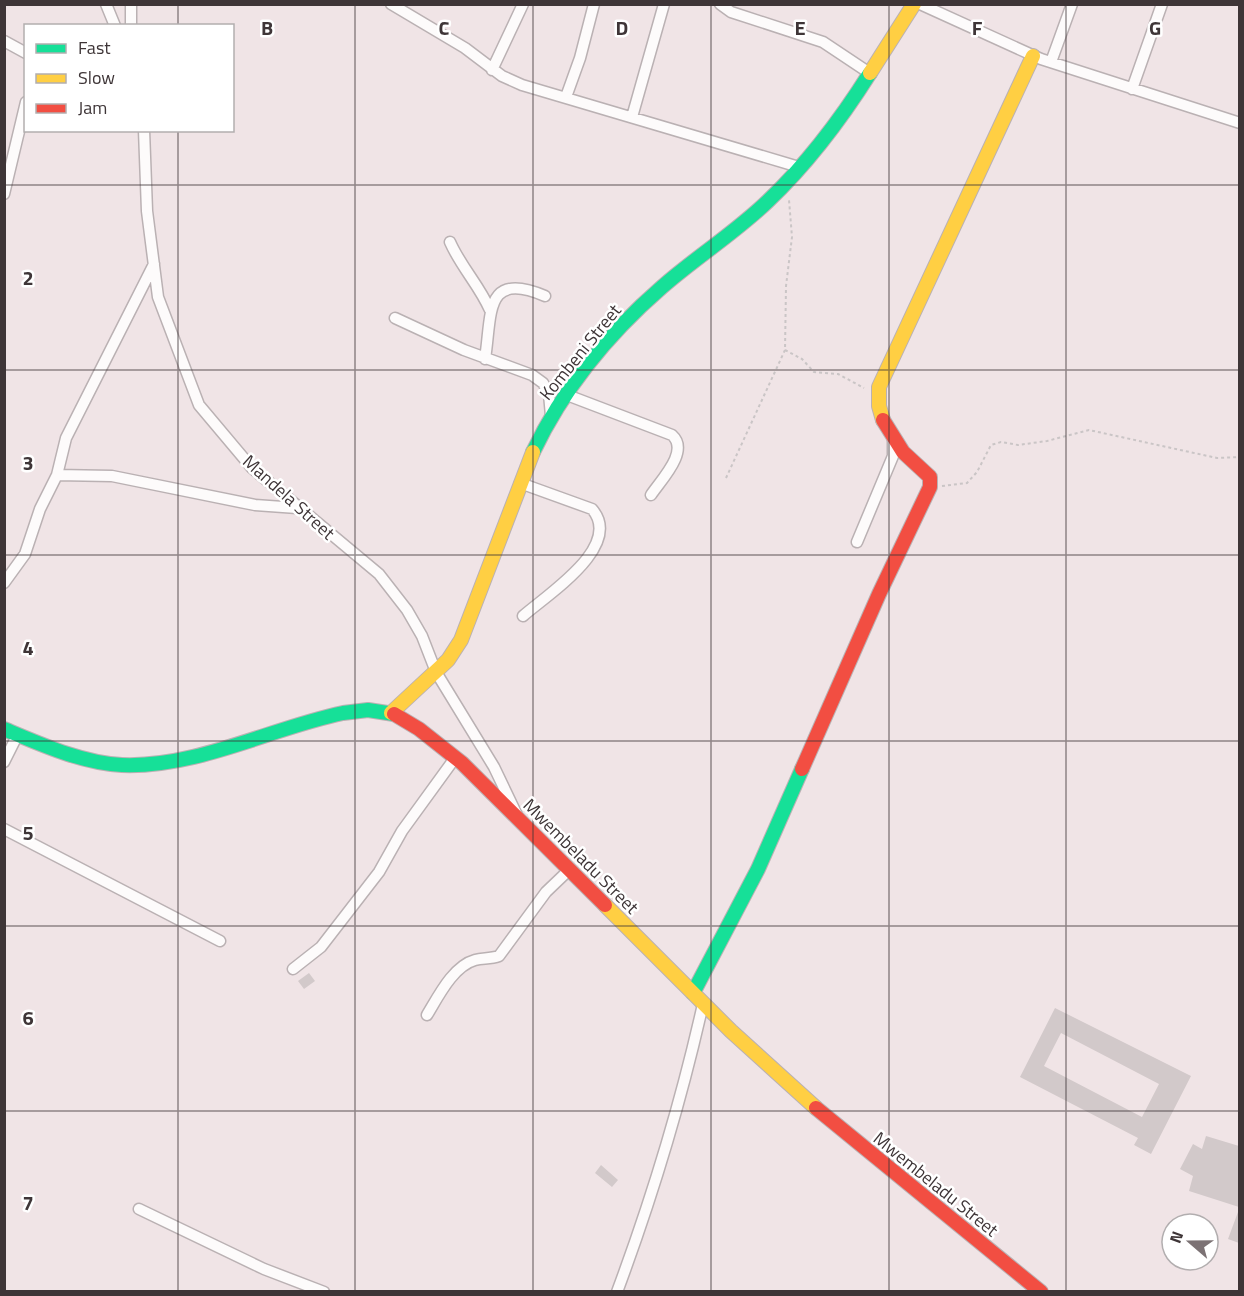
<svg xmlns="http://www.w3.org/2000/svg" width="1244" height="1296" font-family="'Titillium Web',sans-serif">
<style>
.building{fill:#d2c9ca;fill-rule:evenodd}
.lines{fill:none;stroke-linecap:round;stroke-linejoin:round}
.street-casing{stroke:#bab1b3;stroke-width:13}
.fast-casing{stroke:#bab1b3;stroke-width:16}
.slow-casing{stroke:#bab1b3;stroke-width:16}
.jam-casing{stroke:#bab1b3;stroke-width:16}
.path{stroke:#cac5c6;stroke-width:2;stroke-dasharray:3 3;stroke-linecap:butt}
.street{stroke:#fdfbfb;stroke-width:10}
.fast{stroke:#16e098;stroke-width:14}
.slow{stroke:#ffcf43;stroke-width:14}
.jam{stroke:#f24e42;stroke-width:14}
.grid{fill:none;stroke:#3e3537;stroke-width:1.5;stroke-opacity:0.55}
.labels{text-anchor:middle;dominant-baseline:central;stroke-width:5;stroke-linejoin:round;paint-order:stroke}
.street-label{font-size:18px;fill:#3e3537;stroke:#fff}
.grid-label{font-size:20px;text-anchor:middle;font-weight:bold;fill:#3e3537;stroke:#fff;stroke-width:5;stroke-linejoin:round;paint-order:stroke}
</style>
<rect width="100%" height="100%" fill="#f0e4e6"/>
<!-- building -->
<path class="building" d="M309,973L315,981L304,989L298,981Z
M1055,1008L1191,1076L1151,1154L1134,1145L1138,1138L1020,1077ZM1061,1033L1159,1084L1142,1117L1044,1066Z
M1206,1136L1239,1146V1207L1189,1191L1193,1176L1180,1169L1193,1144L1202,1149Z
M601,1165L618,1180L612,1187L595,1173Z
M1238,1212H1239V1243L1228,1239Z"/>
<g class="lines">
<defs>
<path id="street" d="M106,4L115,26
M391,4L465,48L502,76L522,85L799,167
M720,4L731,12L823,42L871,74
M920,4L1041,59L1240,123
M131,26V4
M4,41L26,53
M1051,62L1072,4
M492,70L523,4
M1132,89L1162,4
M566,97L580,58L594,4
M632,117L664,4
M144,130L147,211L158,297L199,405L252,468L379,574L407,610L422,636L436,672L494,767L517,815
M4,194L26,102
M450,242C461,267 479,285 490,310
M395,318L464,350L532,375L543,383L549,394L551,416
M485,359C492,314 484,270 545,296
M567,395L672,435C690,451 661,480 651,495
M57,475L112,476L255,505L297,508
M520,483L592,509C624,546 548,594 523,616
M857,542L893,456V439
M4,583L25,554L40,509L57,475L66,438L154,264
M4,762L18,734
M4,829L220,941
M293,969L321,947L379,872L402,831L455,758
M427,1015C438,997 453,966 475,960C483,958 490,959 499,956L546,892L569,870
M139,1209L264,1269L324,1292
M617,1292C652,1198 681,1102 703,1004"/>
<path id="fast" d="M533,452C563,389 609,333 662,287C696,257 735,233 768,201C808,163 841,119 870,73
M4,729C40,744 82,763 122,765C197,768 271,728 343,713L368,710L394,714
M693,993L758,869L802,769"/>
<path id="slow" d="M870,73L914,4
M883,420L879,406V387L1033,56
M391,713L448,660L461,640L533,452
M605,905L731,1031L816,1108"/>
<path id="jam" d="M394,714L419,729L462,763L605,905
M802,769L879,594L930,487V477L903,452L883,420
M816,1108L1041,1292"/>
</defs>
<!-- street casing -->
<use href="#street" class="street-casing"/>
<!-- fast casing -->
<use href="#fast" class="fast-casing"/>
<!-- slow casing -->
<use href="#slow" class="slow-casing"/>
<!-- jam casing -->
<use href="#jam" class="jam-casing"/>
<!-- path -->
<path class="path" d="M785,350L802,359L814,372L838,374L864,388
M726,478L785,350L786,286L792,237L789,200
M942,486L967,483L977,472L991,445L1001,442L1018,445L1047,441L1089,430L1217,458L1240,457"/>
<!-- street -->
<use href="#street" class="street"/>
<!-- fast -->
<use href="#fast" class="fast"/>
<!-- slow -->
<use href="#slow" class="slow"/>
<!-- jam -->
<use href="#jam" class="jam"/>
</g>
<!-- grid -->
<path class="grid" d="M178,4V26M355,4V1292M533,4V1292M711,4V1292M889,4V1292M1066,4V1292M178,130V1292M4,185H1240M4,370H1240M4,555H1240M4,741H1240M4,926H1240M4,1111H1240"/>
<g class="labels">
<!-- street labels -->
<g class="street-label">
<text transform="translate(580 352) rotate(-51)">Kombeni Street</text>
<text transform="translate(289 497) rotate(42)">Mandela Street</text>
<text transform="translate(581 856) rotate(45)">Mwembeladu Street</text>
<text transform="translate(936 1184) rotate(39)">Mwembeladu Street</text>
</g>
</g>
<g class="grid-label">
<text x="267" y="35">B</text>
<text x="444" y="35">C</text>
<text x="622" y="35">D</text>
<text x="800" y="35">E</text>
<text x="977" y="35">F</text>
<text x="1155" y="35">G</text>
<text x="28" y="285">2</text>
<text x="28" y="470">3</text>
<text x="28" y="655">4</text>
<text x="28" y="840">5</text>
<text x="28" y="1025">6</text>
<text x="28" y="1210">7</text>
</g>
<!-- border -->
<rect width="1244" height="1296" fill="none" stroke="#3e3537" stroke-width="12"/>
<!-- legend -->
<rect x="24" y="24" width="210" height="108" fill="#ffffff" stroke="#b2aeaf" stroke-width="1.5"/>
<rect x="36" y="44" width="30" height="9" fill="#16e098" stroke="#b2aeaf" stroke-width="1.5"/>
<text x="78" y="54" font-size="18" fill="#3e3537">Fast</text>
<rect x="36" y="74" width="30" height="9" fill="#ffcf43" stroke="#b2aeaf" stroke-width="1.5"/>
<text x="78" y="84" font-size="18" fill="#3e3537">Slow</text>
<rect x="36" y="104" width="30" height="9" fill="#f24e42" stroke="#b2aeaf" stroke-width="1.5"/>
<text x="78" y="114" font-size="18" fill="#3e3537">Jam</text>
<!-- north arrow -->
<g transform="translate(1190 1242) rotate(290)"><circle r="28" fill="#ffffff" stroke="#b2aeaf" stroke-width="1.5"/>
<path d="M0-4.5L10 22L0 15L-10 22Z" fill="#7c7274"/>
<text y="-9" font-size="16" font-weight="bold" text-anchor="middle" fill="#3e3537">N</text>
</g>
</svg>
